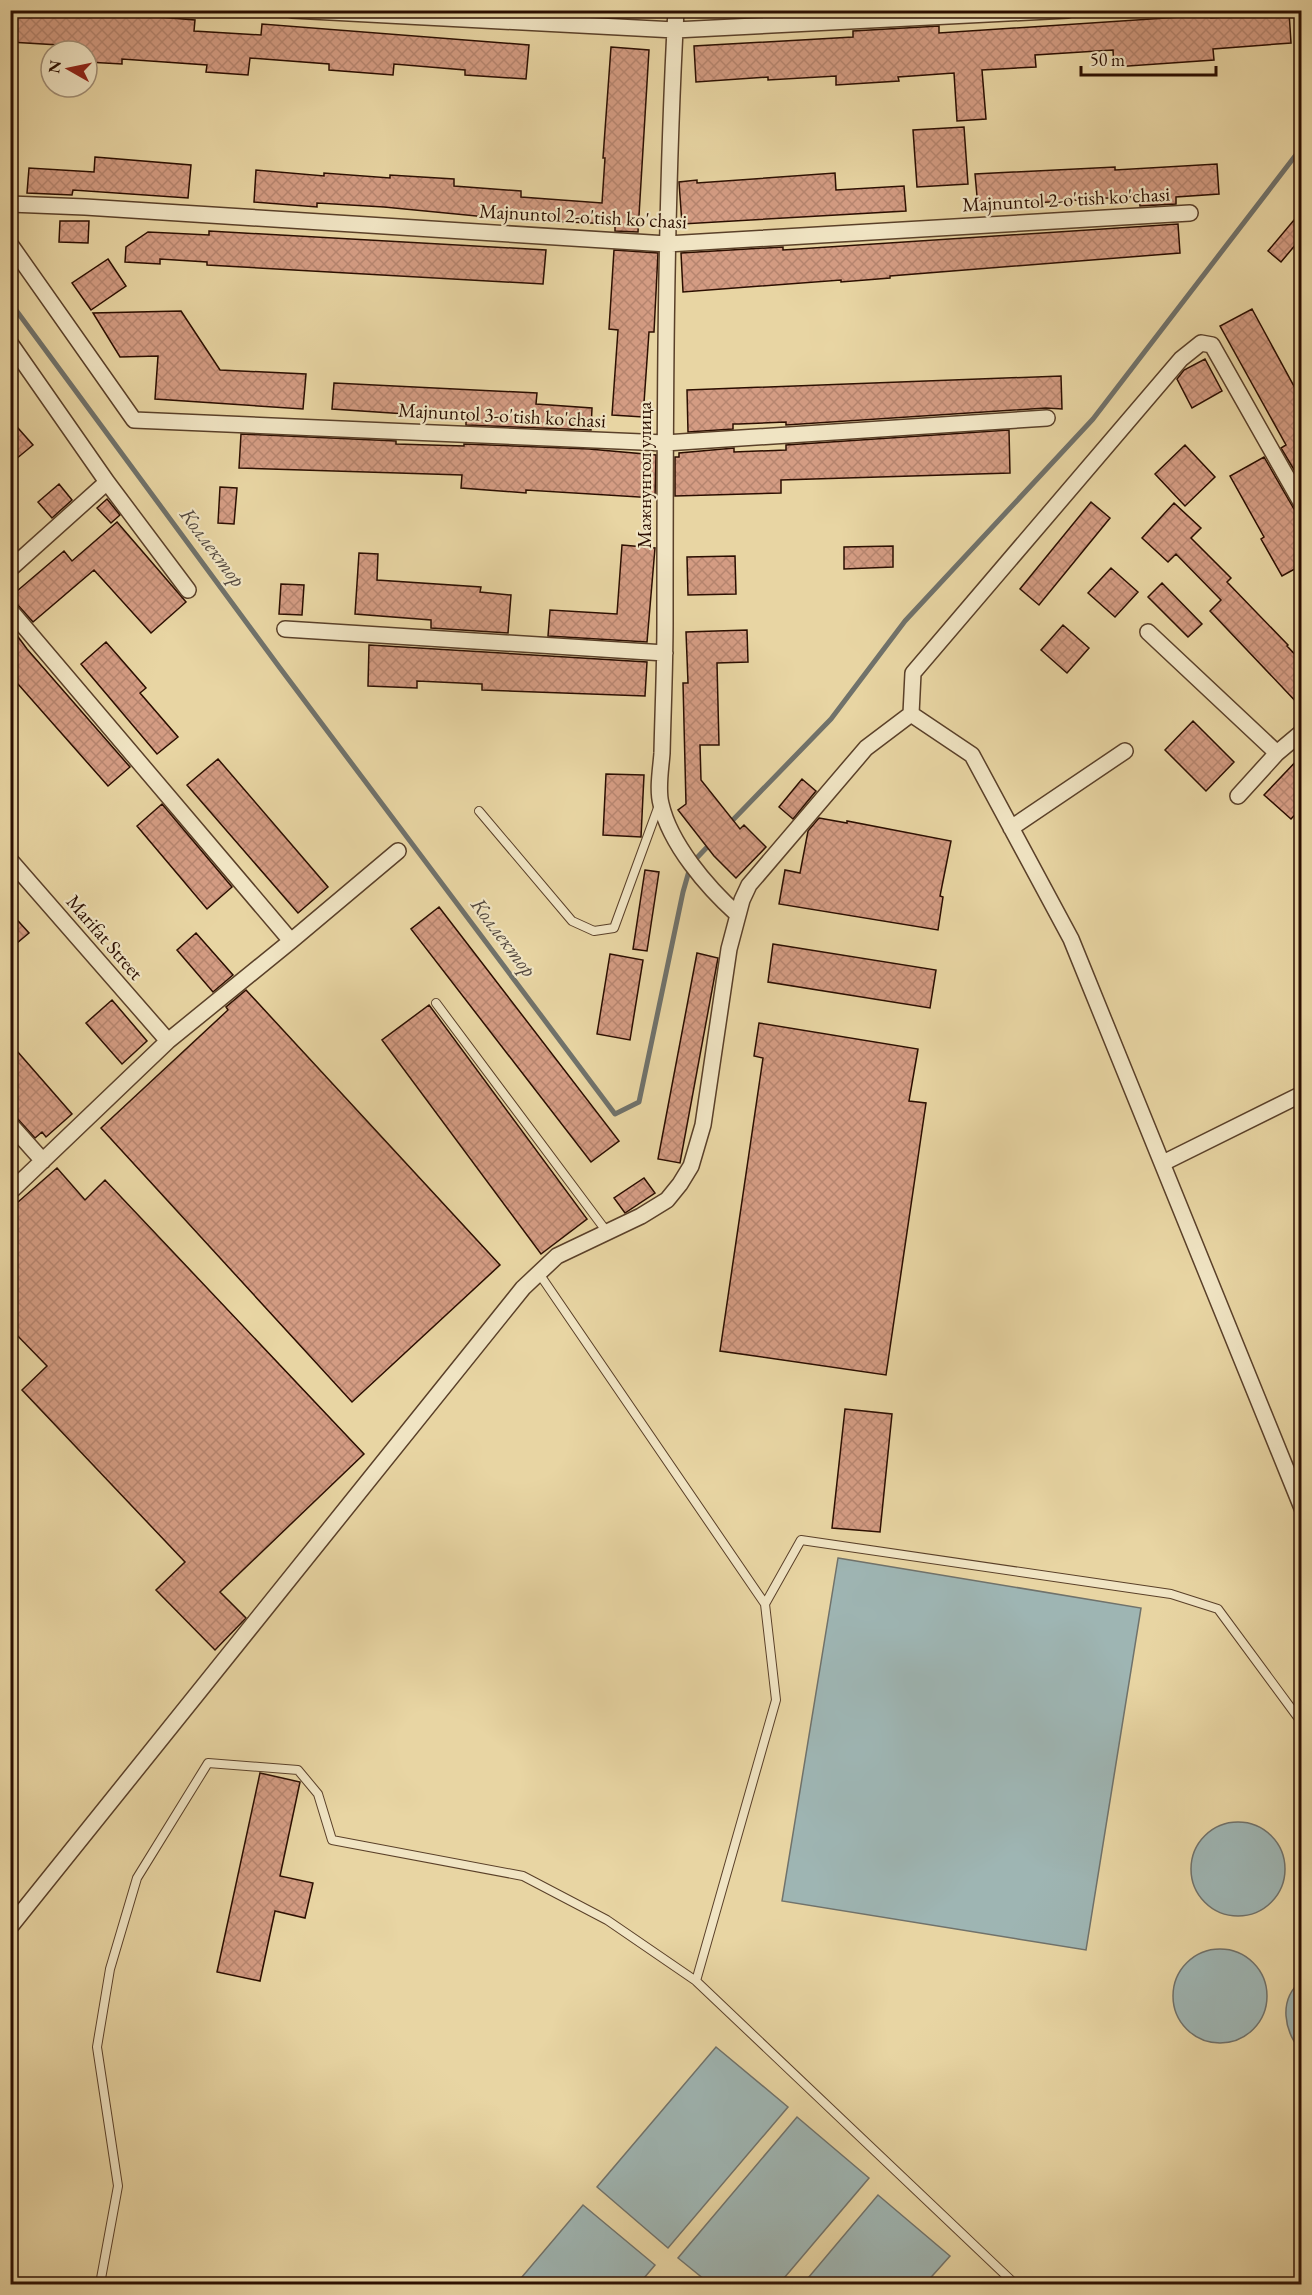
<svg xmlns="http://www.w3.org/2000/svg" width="1312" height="2295" font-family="'EB Garamond',serif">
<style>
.water{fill:#9eb5b3;stroke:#70726b;stroke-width:1.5}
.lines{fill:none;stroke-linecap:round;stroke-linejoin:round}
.stream{stroke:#70726b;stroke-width:5}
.building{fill:url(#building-cross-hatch);stroke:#2b0e00;stroke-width:1.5}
.lane-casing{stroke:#5a4029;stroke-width:10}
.street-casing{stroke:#5a4029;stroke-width:18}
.lane{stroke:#f0e4c3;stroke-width:8}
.street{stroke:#f0e4c3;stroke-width:15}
.labels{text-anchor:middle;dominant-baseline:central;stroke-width:4.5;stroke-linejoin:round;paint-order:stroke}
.street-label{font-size:20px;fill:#2b0e00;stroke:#f0e4c3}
.water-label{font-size:21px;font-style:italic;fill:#53483f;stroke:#f0e4c3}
</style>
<defs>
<pattern id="building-cross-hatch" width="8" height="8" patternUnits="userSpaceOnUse" patternTransform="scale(1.5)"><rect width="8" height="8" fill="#d49c83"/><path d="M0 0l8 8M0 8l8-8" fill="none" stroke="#b6856f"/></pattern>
</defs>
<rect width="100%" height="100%" fill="#e8d5a3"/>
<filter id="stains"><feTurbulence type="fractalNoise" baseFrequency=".00333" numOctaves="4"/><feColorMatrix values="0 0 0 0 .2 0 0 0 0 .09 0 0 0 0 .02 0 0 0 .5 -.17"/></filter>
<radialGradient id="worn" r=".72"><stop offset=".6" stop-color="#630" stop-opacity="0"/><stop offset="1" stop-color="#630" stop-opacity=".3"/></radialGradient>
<!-- water -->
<path class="water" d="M838,1558L1141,1608L1086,1950L782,1901Z
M1191 1869a47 47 0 1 1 94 0a47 47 0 1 1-94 0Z
M1173 1996a47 47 0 1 1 94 0a47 47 0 1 1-94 0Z
M1301,1981V2051C1284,2031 1278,2000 1301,1981Z
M716,2047L788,2107L668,2248L597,2187Z
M797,2117L869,2178L779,2284H710L678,2258Z
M878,2195L950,2256L925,2284H803Z
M583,2205L655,2265L639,2284H516Z"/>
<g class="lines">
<!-- stream -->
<path class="stream" d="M10,302L280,668L615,1114L639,1102L683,892L691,864L711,843
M728,825L831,719L905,621L1093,419L1302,147"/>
</g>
<!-- building -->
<path class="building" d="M10,10H73L195,20L194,31L261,35L262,24L529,45L526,79L465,75V70L394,64L393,75L329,70V64L250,58L248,75L206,72L207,65L122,59V64L87,62V51H58L59,45L10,42Z
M1289,12L1291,43L1213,49L1214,60L1114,67L1113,50L1035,55L1036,67L982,70L986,119L957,121L954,73L898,77L899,81L836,85V76L768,80V77L696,82L694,46L853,37V31L939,26V33L1211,15V18Z
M611,47L649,50L638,232L615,231V224L519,220L384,207L317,203V207L254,202L256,170L324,176V173L390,178V175L454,179V186L521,191V197L602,203L605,158H603Z
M964,127L968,184L917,187L913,130Z
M95,157L191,165L188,198L73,190L72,195L27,193L29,168L94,172Z
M1217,164L1219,194L1176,197V204L1140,206L1139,197H1122L978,207L975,174L1115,167V170Z
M835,173L836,190L904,186L906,211L682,224L679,182L697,180V183Z
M1294,220L1302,227V237L1281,262L1268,251Z
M60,221H89L88,243L59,242Z
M1178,224L1180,253L890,276V278L841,282V280L683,292L681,253L783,247V250Z
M209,231L546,250L543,284L207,265V262L160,259V264L125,262L126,247L148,232L209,235Z
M614,250L658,253L654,332H649L643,417L612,415L618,330L609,329Z
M108,259L126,286L91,310L72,283Z
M1252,309L1302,401V483L1281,448L1286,445L1220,326Z
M181,311L220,370L306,374L303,409L155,399L158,356L120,357L93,313Z
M1205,359L1222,391L1192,408L1177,379L1184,370Z
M1061,376L1062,409L1046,408L786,425V422L739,424H733V429L688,432L687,390Z
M334,383L537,393L536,404L592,408L591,430L466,425V418L332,409Z
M10,419L33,445L10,464Z
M1009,430L1010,473L781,480V493L675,496V457H679V453L734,448V452L786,450V445Z
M241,434L396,441V444L464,446V444L589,449L656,455L655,498L526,490V493L461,488L462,475L239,468Z
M1185,445L1215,477L1185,506L1155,474Z
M1264,457L1294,509L1302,514V565L1282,576L1261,539L1264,537L1230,476Z
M59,484L72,500L52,518L38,502Z
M220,487L237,488L234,524L218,523Z
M107,499L120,515L111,523L97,508Z
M1091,502L1110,518L1039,605L1020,589Z
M1174,503L1201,528L1191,538L1231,578L1227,582L1288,645L1287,646L1302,662V708L1210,611L1221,600L1176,554L1168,562L1142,538Z
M117,522L186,602L151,633L94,570L33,622L17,604L10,601V597L64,551L72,561Z
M622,545L655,548L647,642L548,636L550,610L617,614Z
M893,546V567L844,569V547Z
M359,553L378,554L377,580L481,587L480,592L511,595L508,633L431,628V620L355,614Z
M735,556L736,594L688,595L687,557Z
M1111,568L1138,592L1115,617L1088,593Z
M1162,583L1202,624L1188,637L1148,597Z
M281,584L304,585L302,615L279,614Z
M1063,625L1089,648L1067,673L1041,650Z
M10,626L27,649L130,767L108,786L10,675Z
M747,630L748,662L717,663L719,745H700L701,780L740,829L744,825L766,847L736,878L714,856L678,810L686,804L683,683H688L686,632Z
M106,642L146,688L140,693L178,737L157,754L81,664Z
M369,645L647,662L645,696L482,690V684L417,681V688L368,686Z
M1193,721L1234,762L1206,791L1165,750Z
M1302,755V807L1291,819L1264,795Z
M218,759L328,887L298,913L187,785Z
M606,774L644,775L641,837L603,835Z
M802,779L816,791L793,819L779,807Z
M162,804L232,887L207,909L137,826Z
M819,818L847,823V821L951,841L940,896L943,897L938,930L779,904L785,870L800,873L808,831Z
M645,870L659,872L647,951L633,949Z
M439,907L619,1141L591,1162L411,929Z
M10,912L29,933L10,949Z
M196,933L233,975L213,992L177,950Z
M773,944L936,970L930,1008L768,982Z
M697,953L718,958L680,1163L658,1159Z
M610,954L643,960L630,1040L597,1034Z
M246,990L500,1265L352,1402L101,1128L228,1010L226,1007Z
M112,1000L147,1041L122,1064L86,1023Z
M429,1005L587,1219L541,1254L382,1040Z
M759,1023L918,1049L909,1101L926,1103L886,1375L720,1351L763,1058L754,1056Z
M10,1043L72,1114L46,1137L42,1132L35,1138L17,1118L10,1115Z
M57,1168L85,1200L105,1180L364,1454L220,1592L246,1618L215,1650L156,1590L185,1562L22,1390L47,1366L10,1328V1209Z
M644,1178L655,1193L625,1213L614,1198Z
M845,1409L892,1414L880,1532L832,1528Z
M260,1773L300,1782L280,1876L313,1883L305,1918L275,1911L260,1981L217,1972Z"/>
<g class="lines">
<defs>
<path id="lane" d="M479,811L572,921L594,931L614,928L659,805
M436,1003L607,1232
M538,1272L765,1604
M696,1981L776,1700L765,1604L801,1540L1171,1594L1218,1609L1302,1723
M100,2284L118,2186L97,2047L110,1969L137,1878L208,1763L298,1770L318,1794L332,1840L523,1876L607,1920L696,1981L1015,2284"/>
<path id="street" d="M292,10L675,30L1068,10
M676,10C665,214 665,418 665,622C665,666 663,709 662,753C661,768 657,789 661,804C670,844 707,887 737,914
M10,204L85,207L667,244L1190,213
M10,244L134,420L665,443L1047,418
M10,343L107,482L188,590
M10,569L107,482
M10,610L291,941
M285,629L665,653
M1148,632L1277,753
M911,714L972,755L1071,939L1302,1508
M1238,796L1277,753L1302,732
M1011,828L1125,751
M10,860L168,1041
M10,1124L43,1161
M1163,1163L1302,1094
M10,1192L168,1041L291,941L398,851
M10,1927L523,1288L557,1256L641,1216L667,1200L680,1184L691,1166L703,1125L729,949L742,900L749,885L866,748L911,714L913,673L1181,359L1201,343L1212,345L1302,504"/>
</defs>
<!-- lane casing -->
<use href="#lane" class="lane-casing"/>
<!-- street casing -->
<use href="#street" class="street-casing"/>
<!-- lane -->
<use href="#lane" class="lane"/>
<!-- street -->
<use href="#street" class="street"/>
</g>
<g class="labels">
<!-- street labels -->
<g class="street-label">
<text transform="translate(1066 199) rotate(-3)">Majnuntol 2-o'tish ko'chasi</text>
<text transform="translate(583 216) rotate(3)">Majnuntol 2-o'tish ko'chasi</text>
<text transform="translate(502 415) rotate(3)">Majnuntol 3-o'tish ko'chasi</text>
<text transform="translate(644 475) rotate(-90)">Мажнунтол улица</text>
<text transform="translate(105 937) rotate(49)">Marifat Street</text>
</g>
<!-- water labels -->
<g class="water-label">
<text transform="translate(213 547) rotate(53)">Коллектор</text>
<text transform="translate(504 937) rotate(53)">Коллектор</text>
</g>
</g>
<!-- margin -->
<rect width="1312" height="2295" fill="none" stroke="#e8d5a3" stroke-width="36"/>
<rect x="12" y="12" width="1288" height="2271" fill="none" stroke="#2b0e00" stroke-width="3"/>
<rect x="18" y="18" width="1276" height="2259" fill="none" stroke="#2b0e00" stroke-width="1.5"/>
<!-- north arrow -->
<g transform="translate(69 69) rotate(279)"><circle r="28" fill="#f0e4c3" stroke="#a18e75" stroke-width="1.5"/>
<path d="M0-4.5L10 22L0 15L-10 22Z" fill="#8f2418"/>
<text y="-9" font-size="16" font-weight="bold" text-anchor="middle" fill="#2b0e00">N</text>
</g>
<!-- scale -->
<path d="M1081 66v9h135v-9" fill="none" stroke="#2b0e00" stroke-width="3"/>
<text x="1090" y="66" font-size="18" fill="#2b0e00" stroke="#f0e4c3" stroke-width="4.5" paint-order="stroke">50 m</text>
<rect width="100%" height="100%" filter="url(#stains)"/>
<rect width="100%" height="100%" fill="url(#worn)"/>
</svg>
